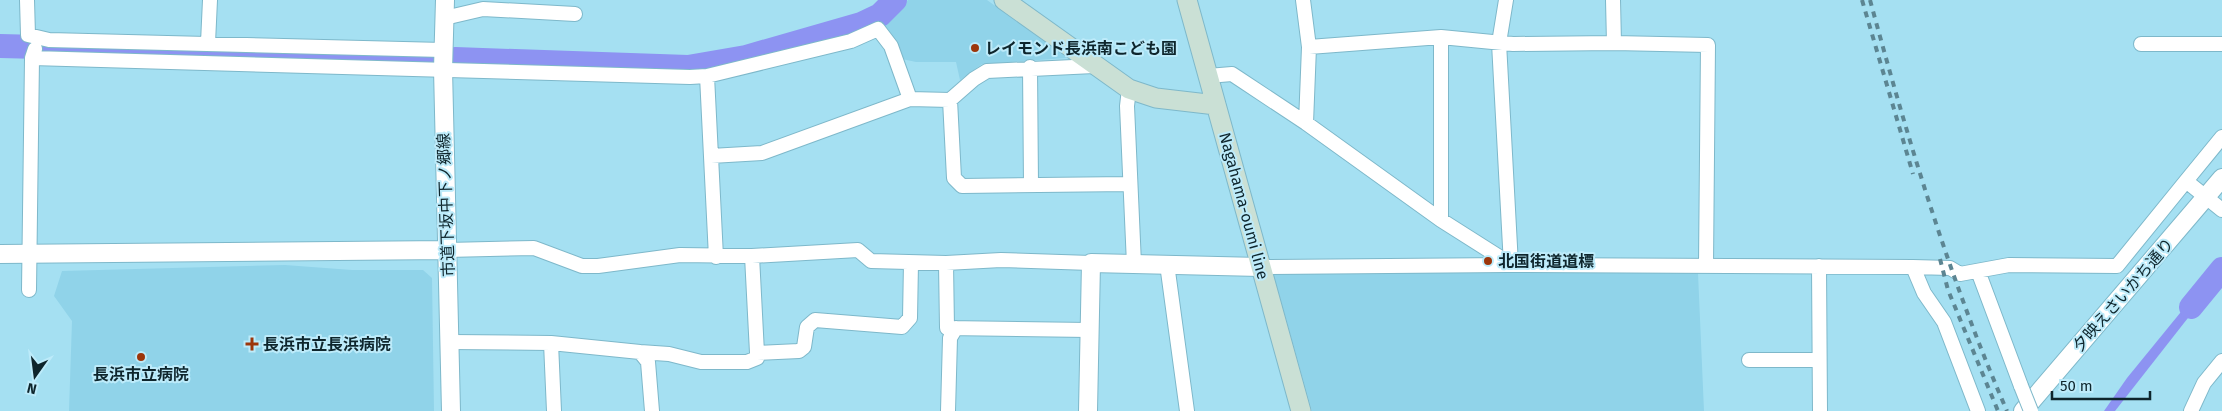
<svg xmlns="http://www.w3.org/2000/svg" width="2222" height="411" font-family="'Fira Sans','Noto Sans JP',sans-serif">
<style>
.built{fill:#90d3e9}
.water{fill:#8d93f2}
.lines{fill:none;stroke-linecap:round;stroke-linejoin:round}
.river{stroke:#8d93f2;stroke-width:24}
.minor-casing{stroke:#7eb8ca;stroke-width:16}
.tertiary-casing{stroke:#7eb8ca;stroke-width:20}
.secondary-casing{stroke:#7eb8ca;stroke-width:21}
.minor{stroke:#fff;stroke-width:14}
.tertiary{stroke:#fff;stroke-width:18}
.secondary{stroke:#cae0d5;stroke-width:19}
.rail{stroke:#5c8592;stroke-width:4;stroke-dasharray:6 6;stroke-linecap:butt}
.minor-bridge-casing{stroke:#7eb8ca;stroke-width:16;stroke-linecap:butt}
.minor-bridge{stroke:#fff;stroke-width:14}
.poi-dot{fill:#9c360b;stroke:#bdebfa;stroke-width:2}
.labels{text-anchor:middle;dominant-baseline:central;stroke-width:4;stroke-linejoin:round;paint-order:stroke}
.poi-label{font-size:16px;font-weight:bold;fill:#0e252c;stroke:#bdebfa;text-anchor:start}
.street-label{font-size:16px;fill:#0e252c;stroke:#bdebfa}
</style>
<rect width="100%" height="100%" fill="#a5e0f2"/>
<!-- built -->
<path class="built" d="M908,0H987L1067,58L982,64L960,80L956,62H916L902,59L894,38L885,25Z
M285,265L352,270H423L432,278L434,411H69L72,321L54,296L62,271Z
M1280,271L1698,273L1704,411H1312L1273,273Z"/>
<!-- water -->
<path class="water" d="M2207,280L2213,286L2115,411H2104L2127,378Z"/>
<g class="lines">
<!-- river -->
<path class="river" d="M0,46L429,57
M455,59L688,67L746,57L861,24L880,15L895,0
M2191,307L2222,269"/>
<defs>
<path id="minor" d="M27,0L28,35L49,40L443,50
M1303,0L1309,47L1306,123
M1506,0L1499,43L1511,265
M1613,0L1614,43L1708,45L1706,265
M445,15L453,16L483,9L575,14
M208,43L210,0
M2141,44H2222
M1309,47L1441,37L1513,44L1614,43
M32,58L690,77L707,76L851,41L878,29L891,46L910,99
M1030,67L1031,185
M707,76L716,257
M1208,76L1232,74L1306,123L1441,220L1504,260L1507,265L1913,267L1950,268L1960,274L2009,265L2117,266L2186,181L2222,210
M1129,89L1127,106L1134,264
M950,100L954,178L962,186L1129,184
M711,156L762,153L910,99L950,100L974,79L987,71L1094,66
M2186,181L2222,137
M1441,220V37
M447,250L534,248L582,266H598L680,255L752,256L858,250L871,261L946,263L1001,260L1091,263
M752,256L757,353
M946,263L947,328L1089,330
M1167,264L1187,411
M1819,266L1820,411
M1260,267L1507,265
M1913,267L1924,293L1944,322L1978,411
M1978,271L2021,386
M29,290L32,58L35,49
M450,342L551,343L640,352L648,362L652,411
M551,343L554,411
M640,352L669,354L701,362H747L757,358V353L799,351L804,347L807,327L815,320L902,327L910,318L911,263
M1749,360H1819
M948,411L950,338L956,328
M2191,411L2204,383L2222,361"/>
<path id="tertiary" d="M445,0L443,69L451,411
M0,254L447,250
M1088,411L1091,263L1260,267
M2023,411L2222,178"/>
<path id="secondary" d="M1004,0L1129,89L1156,98L1216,105
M1187,0L1301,411"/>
</defs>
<!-- minor casing -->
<use href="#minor" class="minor-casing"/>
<!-- tertiary casing -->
<use href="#tertiary" class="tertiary-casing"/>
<!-- secondary casing -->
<use href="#secondary" class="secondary-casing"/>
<!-- minor -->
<use href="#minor" class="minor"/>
<!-- tertiary -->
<use href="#tertiary" class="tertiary"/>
<!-- secondary -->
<use href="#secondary" class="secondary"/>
<!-- rail -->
<path class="rail" d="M1862,0L1913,174
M1870,0C1908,140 1949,278 2007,411
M1940,259L1948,290L1998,411"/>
<defs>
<path id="minor-bridge" d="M2021,386L2031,411"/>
</defs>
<!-- minor-bridge casing -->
<use href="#minor-bridge" class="minor-bridge-casing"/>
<!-- minor-bridge -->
<use href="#minor-bridge" class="minor-bridge"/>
</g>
<!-- markers -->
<g class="poi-dot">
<circle cx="975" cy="48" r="5"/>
<circle cx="1488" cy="261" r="5"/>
<path d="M249.5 336.5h5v5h5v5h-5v5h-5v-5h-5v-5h5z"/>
<circle cx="141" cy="357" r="5"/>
</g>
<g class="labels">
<!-- poi labels -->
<g class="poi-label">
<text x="985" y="48">レイモンド長浜南こども園</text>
<text x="1498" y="261">北国街道道標</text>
<text x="263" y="344">長浜市立長浜病院</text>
<text x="141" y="374" text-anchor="middle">長浜市立病院</text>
</g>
<!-- street labels -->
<g class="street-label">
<text transform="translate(446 205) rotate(-92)">市道下坂中下ノ郷線</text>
<text transform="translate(1244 206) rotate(75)">Nagahama-oumi line</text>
<text transform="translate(2123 295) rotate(-49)">夕映えさいかち通り</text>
</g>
</g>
<!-- north arrow -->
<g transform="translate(35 376) rotate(194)" stroke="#bdebfa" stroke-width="4" paint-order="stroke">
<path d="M0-4L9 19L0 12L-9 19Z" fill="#0e252c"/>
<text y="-8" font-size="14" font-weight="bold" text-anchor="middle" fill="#0e252c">N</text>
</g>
<!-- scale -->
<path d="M2052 391v8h98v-8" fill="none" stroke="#0e252c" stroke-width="2.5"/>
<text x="2060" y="391" font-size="15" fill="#0e252c" stroke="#bdebfa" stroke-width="4" paint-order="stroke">50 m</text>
</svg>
